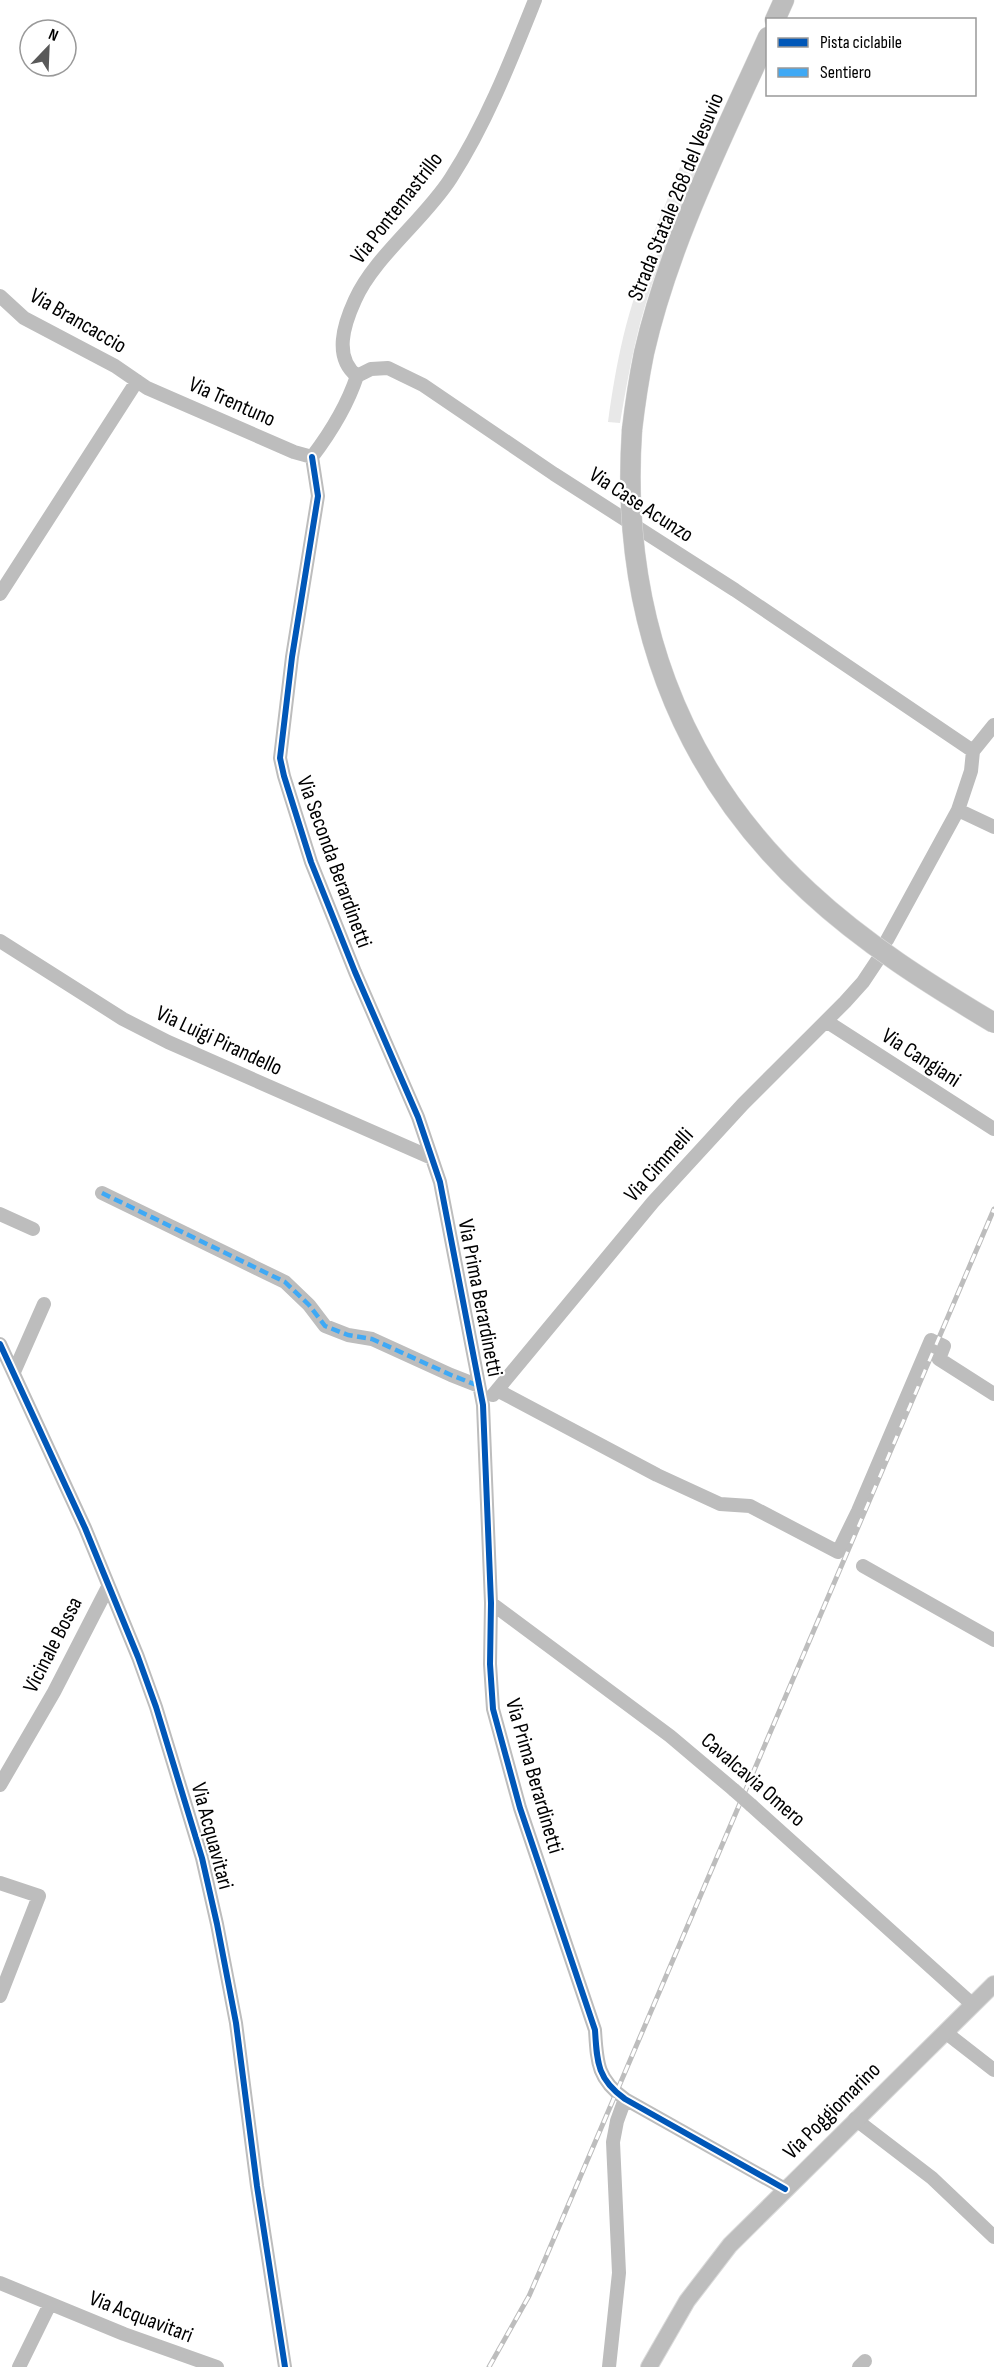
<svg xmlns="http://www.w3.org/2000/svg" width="994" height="2367" font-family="'Sofia Sans Condensed',sans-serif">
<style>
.green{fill:#e8e8e8}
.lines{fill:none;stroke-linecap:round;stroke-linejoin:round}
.major-casing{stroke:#dbdbdb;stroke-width:18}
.highway-casing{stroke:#dbdbdb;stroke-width:21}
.minor{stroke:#bdbdbd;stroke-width:14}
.major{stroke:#bdbdbd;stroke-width:16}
.highway{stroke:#bdbdbd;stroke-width:20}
.rail-casing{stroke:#bdbdbd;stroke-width:5}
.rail{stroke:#fff;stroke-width:3;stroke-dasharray:9;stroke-linecap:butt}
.highway-bridge-casing{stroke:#dbdbdb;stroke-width:21;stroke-linecap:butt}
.minor-bridge{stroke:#bdbdbd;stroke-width:14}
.highway-bridge{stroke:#bdbdbd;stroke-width:20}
.quiet{stroke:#3fa9f5;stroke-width:4.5;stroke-dasharray:9 4.5;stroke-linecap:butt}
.cycleway-casing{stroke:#fff;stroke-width:10}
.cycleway{stroke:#0057b8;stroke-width:6}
.labels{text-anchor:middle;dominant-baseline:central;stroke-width:4.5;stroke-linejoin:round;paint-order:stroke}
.street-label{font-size:22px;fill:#000;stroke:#fff}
</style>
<rect width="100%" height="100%" fill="#fff"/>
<!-- green -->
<path class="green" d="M680,167L695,173C676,221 655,269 641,320C632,354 626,388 620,423L608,422C616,363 627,308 651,253L657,256L661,248L650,243Z"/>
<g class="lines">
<defs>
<path id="major" d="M649,2367L687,2301L730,2245L994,1984"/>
<path id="highway" d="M775,20L784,0
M632,430C635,404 639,378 644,353C669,243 722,139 768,37"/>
</defs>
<!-- major casing -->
<use href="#major" class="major-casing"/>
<!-- highway casing -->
<use href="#highway" class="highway-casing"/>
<!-- minor -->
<path class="minor" d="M0,296L24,318L115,366L147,388L294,452L312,457
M357,376C333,357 344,324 355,300C374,257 425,219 451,178C486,124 511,60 535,0
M312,457L318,496L292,657L280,758L284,776L311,862L355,972L418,1117L440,1182L483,1405L491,1603L490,1664L493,1709L520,1808L595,2030C597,2062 597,2079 625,2099L785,2189
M312,457C331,432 347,406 357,376L371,369L388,368L423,385L554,474L735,590L973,751
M0,594L137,381
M973,751L994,725
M958,810L994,827
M887,940L958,810L971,771L973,751
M0,941L123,1019L168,1042L432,1158
M826,1021L994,1129
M102,1193L285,1282L309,1305L325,1326L348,1335L372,1339L451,1375L479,1386
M0,1214L33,1229
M0,1344L85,1528L138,1657L156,1707L202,1858L217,1924L236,2023L257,2186L285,2367
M14,1372L44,1304
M497,1390L657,1475L720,1504L750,1506L838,1552L858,1511L931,1340L944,1346L939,1359L994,1394
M493,1395L653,1202L743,1104L845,1002L863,982L877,961
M863,1566L994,1640
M491,1603L670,1736L734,1790
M0,1785L54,1692L108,1587
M751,1805L973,2005
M0,1883L39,1896L0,1996
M945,2032L994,2070
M855,2119L932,2178L994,2237
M0,2283L124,2334L217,2367
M19,2367L50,2304
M609,2367L619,2273L613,2142L617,2121L625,2099
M859,2367L865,2361"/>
<!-- major -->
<use href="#major" class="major"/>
<!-- highway -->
<use href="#highway" class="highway"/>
<defs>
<path id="rail" d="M489,2367L529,2296L546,2257L994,1209"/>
</defs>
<!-- rail casing -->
<use href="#rail" class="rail-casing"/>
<!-- rail -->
<use href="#rail" class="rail"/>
<defs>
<path id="highway-bridge" d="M632,430C620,608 676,770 809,892C865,944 929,984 994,1023"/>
</defs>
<!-- highway-bridge casing -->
<use href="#highway-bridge" class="highway-bridge-casing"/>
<!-- minor-bridge -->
<path class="minor-bridge" d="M734,1790L751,1805"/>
<!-- highway-bridge -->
<use href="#highway-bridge" class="highway-bridge"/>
<!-- quiet -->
<path class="quiet" d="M102,1193L285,1282L309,1305L325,1326L348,1335L372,1339L451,1375L479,1386"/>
<defs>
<path id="cycleway" d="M312,457L318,496L292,657L280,758L284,776L311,862L355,972L418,1117L440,1182L483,1405L491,1603L490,1664L493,1709L520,1808L595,2030C597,2062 597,2079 625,2099L785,2189
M0,1344L85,1528L138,1657L156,1707L202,1858L217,1924L236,2023L257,2186L285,2367"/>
</defs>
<!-- cycleway casing -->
<use href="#cycleway" class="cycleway-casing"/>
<!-- cycleway -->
<use href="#cycleway" class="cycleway"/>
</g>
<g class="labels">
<!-- street labels -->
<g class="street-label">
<text transform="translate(676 197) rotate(-68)">Strada Statale 268 del Vesuvio</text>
<text transform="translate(397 208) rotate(-52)">Via Pontemastrillo</text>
<text transform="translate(78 321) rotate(30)">Via Brancaccio</text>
<text transform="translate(232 402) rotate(24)">Via Trentuno</text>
<text transform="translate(641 505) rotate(33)">Via Case Acunzo</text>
<text transform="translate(334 862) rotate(70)">Via Seconda Berardinetti</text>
<text transform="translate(219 1041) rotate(25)">Via Luigi Pirandello</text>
<text transform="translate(921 1058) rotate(33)">Via Cangiani</text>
<text transform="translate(659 1165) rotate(-48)">Via Cimmelli</text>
<text transform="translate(480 1298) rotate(79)">Via Prima Berardinetti</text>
<text transform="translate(53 1645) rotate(-63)">Vicinale Bossa</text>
<text transform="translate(534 1776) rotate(74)">Via Prima Berardinetti</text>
<text transform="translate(753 1780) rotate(41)">Cavalcavia Omero</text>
<text transform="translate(212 1836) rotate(75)">Via Acquavitari</text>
<text transform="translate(832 2111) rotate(-45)">Via Poggiomarino</text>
<text transform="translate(141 2317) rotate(21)">Via Acquavitari</text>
</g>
</g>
<!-- legend -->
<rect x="766" y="18" width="210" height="78" fill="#ffffff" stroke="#999999" stroke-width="1.5"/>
<rect x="778" y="38" width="30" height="9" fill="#0057b8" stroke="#999999" stroke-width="1.5"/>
<text x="820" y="48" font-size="18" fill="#000000">Pista ciclabile</text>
<rect x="778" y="68" width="30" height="9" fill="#3fa9f5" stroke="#999999" stroke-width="1.5"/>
<text x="820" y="78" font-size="18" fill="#000000">Sentiero</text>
<!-- north arrow -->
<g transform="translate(48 48) rotate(23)"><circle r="28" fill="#ffffff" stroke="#999999" stroke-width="1.5"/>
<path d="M0-4.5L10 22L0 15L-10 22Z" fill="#595959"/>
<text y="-9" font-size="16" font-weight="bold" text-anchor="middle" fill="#000000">N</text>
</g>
</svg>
